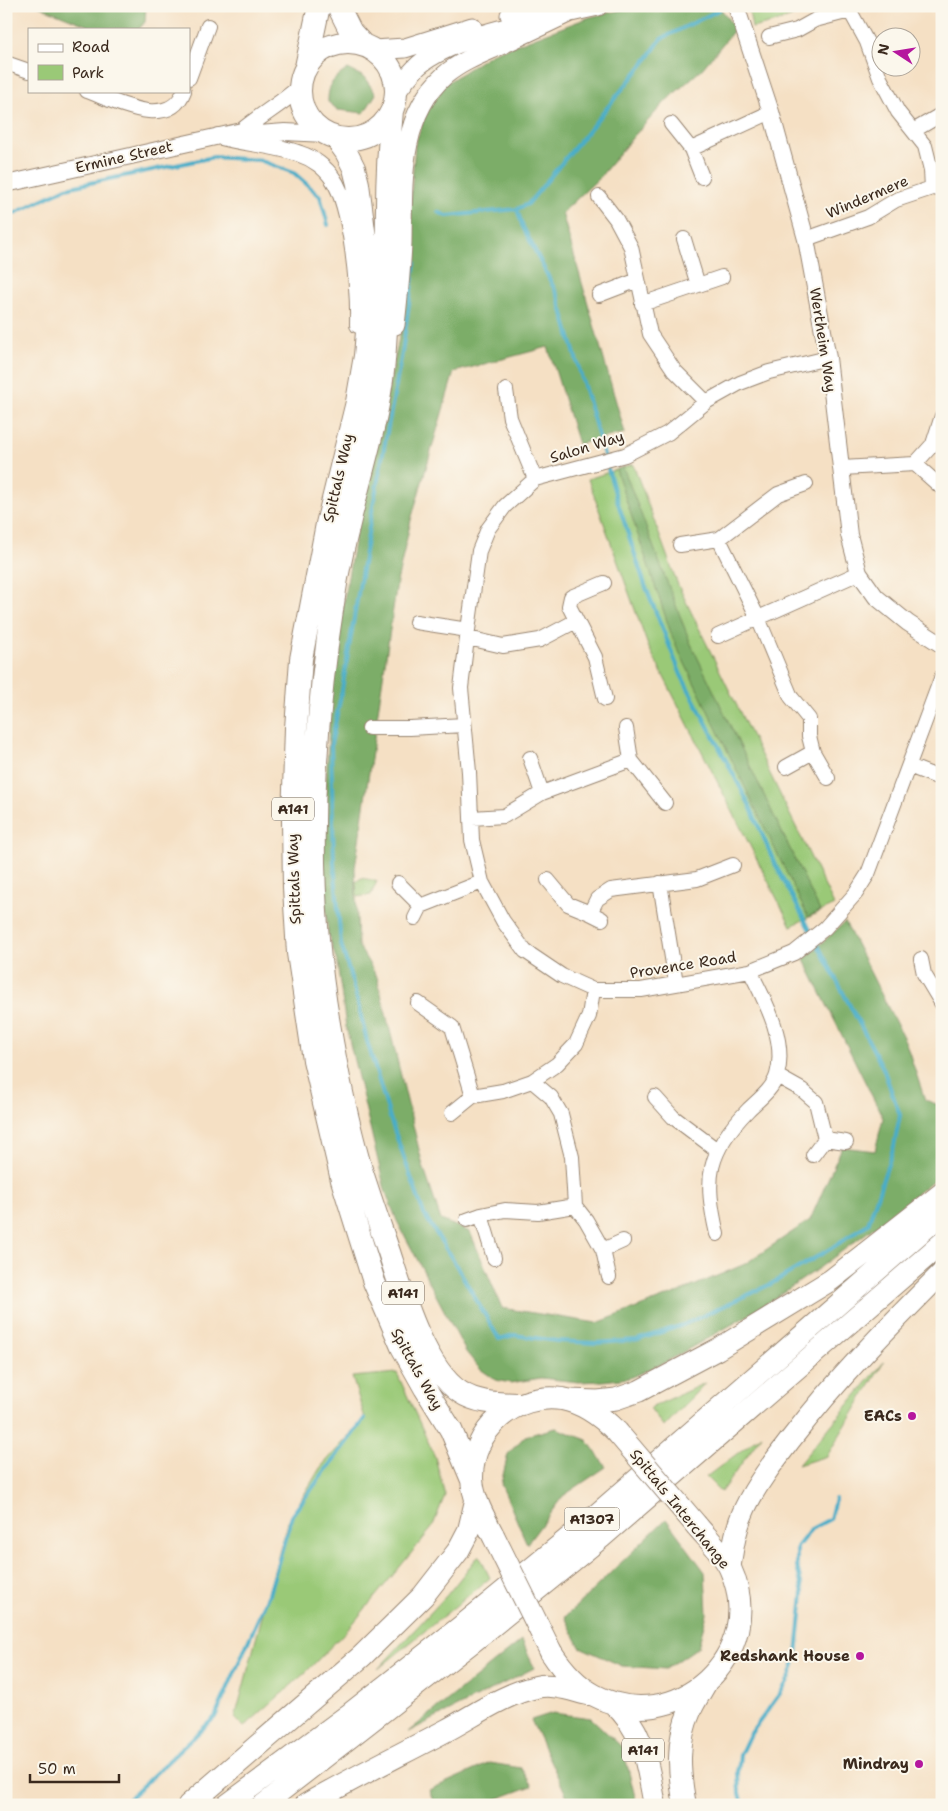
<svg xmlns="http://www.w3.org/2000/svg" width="948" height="1811" font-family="'Shantell Sans',sans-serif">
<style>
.green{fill:#9ac977;stroke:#6a7a4a}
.forest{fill:#7bad68;stroke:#5b6c43}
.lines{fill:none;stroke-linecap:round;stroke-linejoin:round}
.stream{stroke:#49adc8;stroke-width:4}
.minor-casing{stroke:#988571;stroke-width:16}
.tertiary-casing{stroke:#988571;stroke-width:18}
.secondary-casing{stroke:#988571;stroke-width:21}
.primary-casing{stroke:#988571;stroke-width:23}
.trunk-casing{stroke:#988571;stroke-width:24}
.minor{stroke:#fff;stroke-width:14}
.tertiary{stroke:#fff;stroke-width:16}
.secondary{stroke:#fff;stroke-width:19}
.primary{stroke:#fff;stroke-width:21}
.trunk{stroke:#fff;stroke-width:22}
.trunk-bridge-casing{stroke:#988571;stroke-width:24;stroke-linecap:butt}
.trunk-bridge{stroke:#fff;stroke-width:22}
.poi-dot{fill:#b5179e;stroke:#fbf7ec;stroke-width:2}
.labels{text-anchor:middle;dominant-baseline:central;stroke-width:4;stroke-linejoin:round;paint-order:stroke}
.shield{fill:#fbf7ec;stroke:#75685c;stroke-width:1}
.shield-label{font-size:14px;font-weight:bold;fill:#3b2a1e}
.street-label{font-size:15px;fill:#3b2a1e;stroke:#fbf7ec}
.poi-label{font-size:15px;font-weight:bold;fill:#3b2a1e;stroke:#fbf7ec;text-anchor:end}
</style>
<rect width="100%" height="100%" fill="#fbf7ec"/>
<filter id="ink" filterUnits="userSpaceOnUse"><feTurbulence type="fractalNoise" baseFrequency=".02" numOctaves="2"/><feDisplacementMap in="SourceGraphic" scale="10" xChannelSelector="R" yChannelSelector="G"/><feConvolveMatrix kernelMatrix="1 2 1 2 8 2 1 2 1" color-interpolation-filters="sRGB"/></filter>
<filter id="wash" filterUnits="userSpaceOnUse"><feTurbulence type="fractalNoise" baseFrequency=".0096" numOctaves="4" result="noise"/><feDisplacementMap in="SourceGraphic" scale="20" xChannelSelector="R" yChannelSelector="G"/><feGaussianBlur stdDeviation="1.12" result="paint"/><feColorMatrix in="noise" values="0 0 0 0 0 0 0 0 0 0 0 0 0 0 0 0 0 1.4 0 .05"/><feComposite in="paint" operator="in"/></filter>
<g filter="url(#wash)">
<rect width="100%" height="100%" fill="#f5e0c4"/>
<!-- green -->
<path class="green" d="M748,6H821L776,22L752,28Z
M633,464L678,585L834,905L791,926L648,646L588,479Z
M361,878L377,881L371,895L357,897L356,882Z
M884,1362L827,1456L798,1465Z
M397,1373L435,1457L445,1495L432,1528L350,1627L306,1672L244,1727L235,1718L287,1523L320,1468L365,1418L352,1377Z
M705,1383L664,1427L650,1408Z
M762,1435L721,1492L706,1477Z
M479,1555L490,1578L378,1669L447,1595Z"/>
<!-- forest -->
<path class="forest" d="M38,6H146L145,22L139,29H96Z
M639,6H719L735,29L702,69L667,100L633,137L600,177L562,213L625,433L578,444L548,347L454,372L411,520L397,582L355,868L358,945L377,977L423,1166L441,1220L470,1232L502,1308L597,1323L684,1290L745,1264L810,1220L842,1147L875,1151L883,1118L804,959L845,922L906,1043L925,1100L942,1106V1173L887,1218L815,1271L754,1312L664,1363L629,1378L603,1381L578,1382L541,1378L510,1383L496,1380L480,1369L466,1352L397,1221L385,1190L346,1027L337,962L328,934L322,860L332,669L355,537L401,329L415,144L426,114L445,84L491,54L590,17Z
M348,69L364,77L376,94L364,113L338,110L328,102C328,83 333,79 348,69Z
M623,467L690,642L820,911L808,917L673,639L616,470Z
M556,1428L587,1440L606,1467L563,1496L527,1544L501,1484L508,1454L525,1436Z
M666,1519L705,1572L707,1614L698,1647L666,1669L622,1666L580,1647L565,1617Z
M522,1640L534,1668L408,1732Z
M553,1713L591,1718L623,1748L637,1805H571L531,1720Z
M490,1763L521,1768L532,1786L480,1805H435L429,1790Z"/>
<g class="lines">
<!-- stream -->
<path class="stream" d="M438,212L447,216L517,209
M9,216L66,188L214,157L259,160L294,173L320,196L328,225
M415,262L402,353L370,522L342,690L331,744L334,863L341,944L355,991L367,1041L391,1121L424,1214L456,1265L499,1339L514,1335L557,1341L596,1343L637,1340L683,1325L771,1284L830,1249L868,1224L894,1146L900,1115L883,1068L775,864L749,804L681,675L645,585L617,500L558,296L522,225L517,209L528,204L648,58L661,39L719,10
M122,1805L215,1717L269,1594L292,1515L365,1418
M742,1805L739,1793L738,1773L740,1755L749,1736L781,1692L790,1677L797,1654L803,1593L797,1566V1547L811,1529L830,1519L835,1499"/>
</g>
</g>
<g filter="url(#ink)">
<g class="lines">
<defs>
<path id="minor" d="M769,37L797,30L815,20L850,11L867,42L880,78L898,112L925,146L931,170L932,188
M6,63L29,71
M189,78L208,26
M87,91C115,101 169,131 184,91
M671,124L691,149L771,112
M913,131L942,114
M691,149L702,177
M599,197L616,219L631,247L650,334L674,370L706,402
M684,239L698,285
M806,239L868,217L896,200L932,188L942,190
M599,295L638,280
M642,304L722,277
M506,390L510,418L535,479
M915,464L942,488
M842,468L915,464L933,444L942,416
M719,539L758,618L791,697L809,719V736L813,752L828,778
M680,545L719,539L778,494L806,484
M604,583L571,597L569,606L595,657L605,699
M416,622L468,630
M718,636L859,573
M468,638L503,646L540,640L576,621
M369,728H410L464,725
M626,728L631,760L665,803
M530,758L542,793
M909,766L942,779
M786,767L813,752
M472,818L504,816L542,793L631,760
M548,880L568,904L590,913L597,899L611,890L697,879L733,865
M398,883L421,906L415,918
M660,883L676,983
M421,906L482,882
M590,913L602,919
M921,959L924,974L942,1004
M750,971L794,953L825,928L856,893L868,874L942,676
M418,1003L452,1027L473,1096
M777,1076L802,1090L816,1102L825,1139
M532,1081L551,1097L561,1114L572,1157L575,1206L586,1220L603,1250L609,1277
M655,1097L673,1117L717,1150
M452,1113L473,1096L503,1091L532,1081L557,1064L576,1044L589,1016L593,990
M813,1155L825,1139L846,1142
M467,1220L481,1215
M717,1234C704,1178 707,1152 748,1110C758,1100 773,1089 777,1075C787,1040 765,1001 750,971L641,990H593L562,976L525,951L503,921L482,882L472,840L469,772L461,688L468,630L479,551L488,529L505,506L535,479L625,455L668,433L706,402L740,383L769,372L828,358
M603,1250L623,1241
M494,1258L481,1215L505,1210L538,1212L575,1206"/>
<path id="tertiary" d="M736,6L771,112L806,239L828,358L849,535L859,573L876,597L908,623L942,645
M242,131C261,115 281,104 299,88
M218,136C245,144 274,144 300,154C313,158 326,168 333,179C352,206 359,291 358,325
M6,184L242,131L259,134L285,132L325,134"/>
<path id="secondary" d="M510,15L545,6
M557,15L598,6
M374,50L405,48L472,27
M396,92C403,83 410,73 419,65C445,43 497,30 531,22
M395,325C398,298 401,270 402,242C403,185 398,117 445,75C459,63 478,55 494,48C520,36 545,24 570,12"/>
<path id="primary" d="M567,1400L598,1401L616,1399L639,1391L718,1349L831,1280L942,1193
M730,1567C733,1546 736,1527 745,1508C757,1483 775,1460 791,1439C837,1379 889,1326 942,1273
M227,1805L348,1715L460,1627L588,1522L942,1214
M263,1805L474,1641L602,1537L942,1243"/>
<path id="trunk" d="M338,6L351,32L363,45
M300 91a48 48 0 1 1 96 0a48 48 0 1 1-96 0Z
M306,67L319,6
M392,110C389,143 387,175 387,207C386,265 389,323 382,380C372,451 346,519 335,590C312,733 304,881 329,1024C337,1072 347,1120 360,1166C369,1195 379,1223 389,1252C402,1292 424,1368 460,1392C478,1404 500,1403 520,1404
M336,138L346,152L354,168L358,184L367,254L369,308L365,356L357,402L327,524L301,659L296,728L293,820L294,888L298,953L314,1060L342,1180L374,1282L402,1347L425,1388L451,1430L472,1480
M493,1535C484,1517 473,1499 472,1479C471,1430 515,1392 562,1399C584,1403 602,1417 617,1432
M551,1652C562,1669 575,1685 594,1695C675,1739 770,1654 730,1568C723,1553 708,1539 697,1526
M613,1703C645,1731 647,1766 655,1805
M189,1805L362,1656L423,1596L458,1551L469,1530L476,1501
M306,1805C352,1778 400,1755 447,1730C475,1715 504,1694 536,1687C553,1683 571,1690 588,1694
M685,1805C679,1774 676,1741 690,1711C694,1702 700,1693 705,1684"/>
</defs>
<!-- minor casing -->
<use href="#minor" class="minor-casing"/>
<!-- tertiary casing -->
<use href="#tertiary" class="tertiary-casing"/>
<!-- secondary casing -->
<use href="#secondary" class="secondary-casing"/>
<!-- primary casing -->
<use href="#primary" class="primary-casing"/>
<!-- trunk casing -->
<use href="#trunk" class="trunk-casing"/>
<!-- minor -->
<use href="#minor" class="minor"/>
<!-- tertiary -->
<use href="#tertiary" class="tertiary"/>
<!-- secondary -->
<use href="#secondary" class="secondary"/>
<!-- primary -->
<use href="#primary" class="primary"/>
<!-- trunk -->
<use href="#trunk" class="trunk"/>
<defs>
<path id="trunk-bridge" d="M617,1432L697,1526
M493,1535L551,1652"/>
</defs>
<!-- trunk-bridge casing -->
<use href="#trunk-bridge" class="trunk-bridge-casing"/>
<!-- trunk-bridge -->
<use href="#trunk-bridge" class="trunk-bridge"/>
</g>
</g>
<!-- markers -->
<g class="poi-dot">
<circle cx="912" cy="1416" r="5"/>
<circle cx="860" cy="1656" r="5"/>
<circle cx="919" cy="1764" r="5"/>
</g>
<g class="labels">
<!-- shield labels -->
<g class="shield">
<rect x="272" y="797.5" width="42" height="23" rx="4"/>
<rect x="382" y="1281.5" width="42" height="23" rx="4"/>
<rect x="564.5" y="1507.5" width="55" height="23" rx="4"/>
<rect x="622" y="1738.5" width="42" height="23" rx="4"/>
</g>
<g class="shield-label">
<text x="293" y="809">A141</text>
<text x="403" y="1293">A141</text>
<text x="592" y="1519">A1307</text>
<text x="643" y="1750">A141</text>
</g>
<!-- street labels -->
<g class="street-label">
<text transform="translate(124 157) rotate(-13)">Ermine Street</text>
<text transform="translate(867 197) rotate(-23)">Windermere</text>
<text transform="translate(823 340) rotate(81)">Wertheim Way</text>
<text transform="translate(587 447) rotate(-17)">Salon Way</text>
<text transform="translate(338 478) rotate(-77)">Spittals Way</text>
<text transform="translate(294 879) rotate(-92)">Spittals Way</text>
<text transform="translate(683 965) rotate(-9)">Provence Road</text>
<text transform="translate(417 1369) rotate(61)">Spittals Way</text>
<text transform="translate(680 1509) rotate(51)">Spittals Interchange</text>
</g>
<!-- poi labels -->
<g class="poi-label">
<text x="902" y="1416">EACs</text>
<text x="850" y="1656">Redshank House</text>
<text x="909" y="1764">Mindray</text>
</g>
</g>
<!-- margin -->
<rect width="948" height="1811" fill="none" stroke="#fbf7ec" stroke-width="25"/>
<!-- legend -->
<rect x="28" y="28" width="162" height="65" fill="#fbf7ec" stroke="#aea59a"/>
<rect x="38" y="44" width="25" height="8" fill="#ffffff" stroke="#aea59a"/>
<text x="72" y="52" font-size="15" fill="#3b2a1e">Road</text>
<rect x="38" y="65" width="25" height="15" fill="#9ac977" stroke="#aea59a"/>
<text x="72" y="78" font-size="15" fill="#3b2a1e">Park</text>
<!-- north arrow -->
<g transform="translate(896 52) rotate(282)"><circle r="24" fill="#fbf7ec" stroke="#aea59a"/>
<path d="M0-4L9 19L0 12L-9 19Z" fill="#b5179e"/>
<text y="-8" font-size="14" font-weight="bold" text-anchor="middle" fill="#3b2a1e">N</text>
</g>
<!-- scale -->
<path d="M30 1774v8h89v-8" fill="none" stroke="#3b2a1e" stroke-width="2.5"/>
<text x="38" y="1774" font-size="15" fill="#3b2a1e" stroke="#fbf7ec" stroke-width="4" paint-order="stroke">50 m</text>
</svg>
